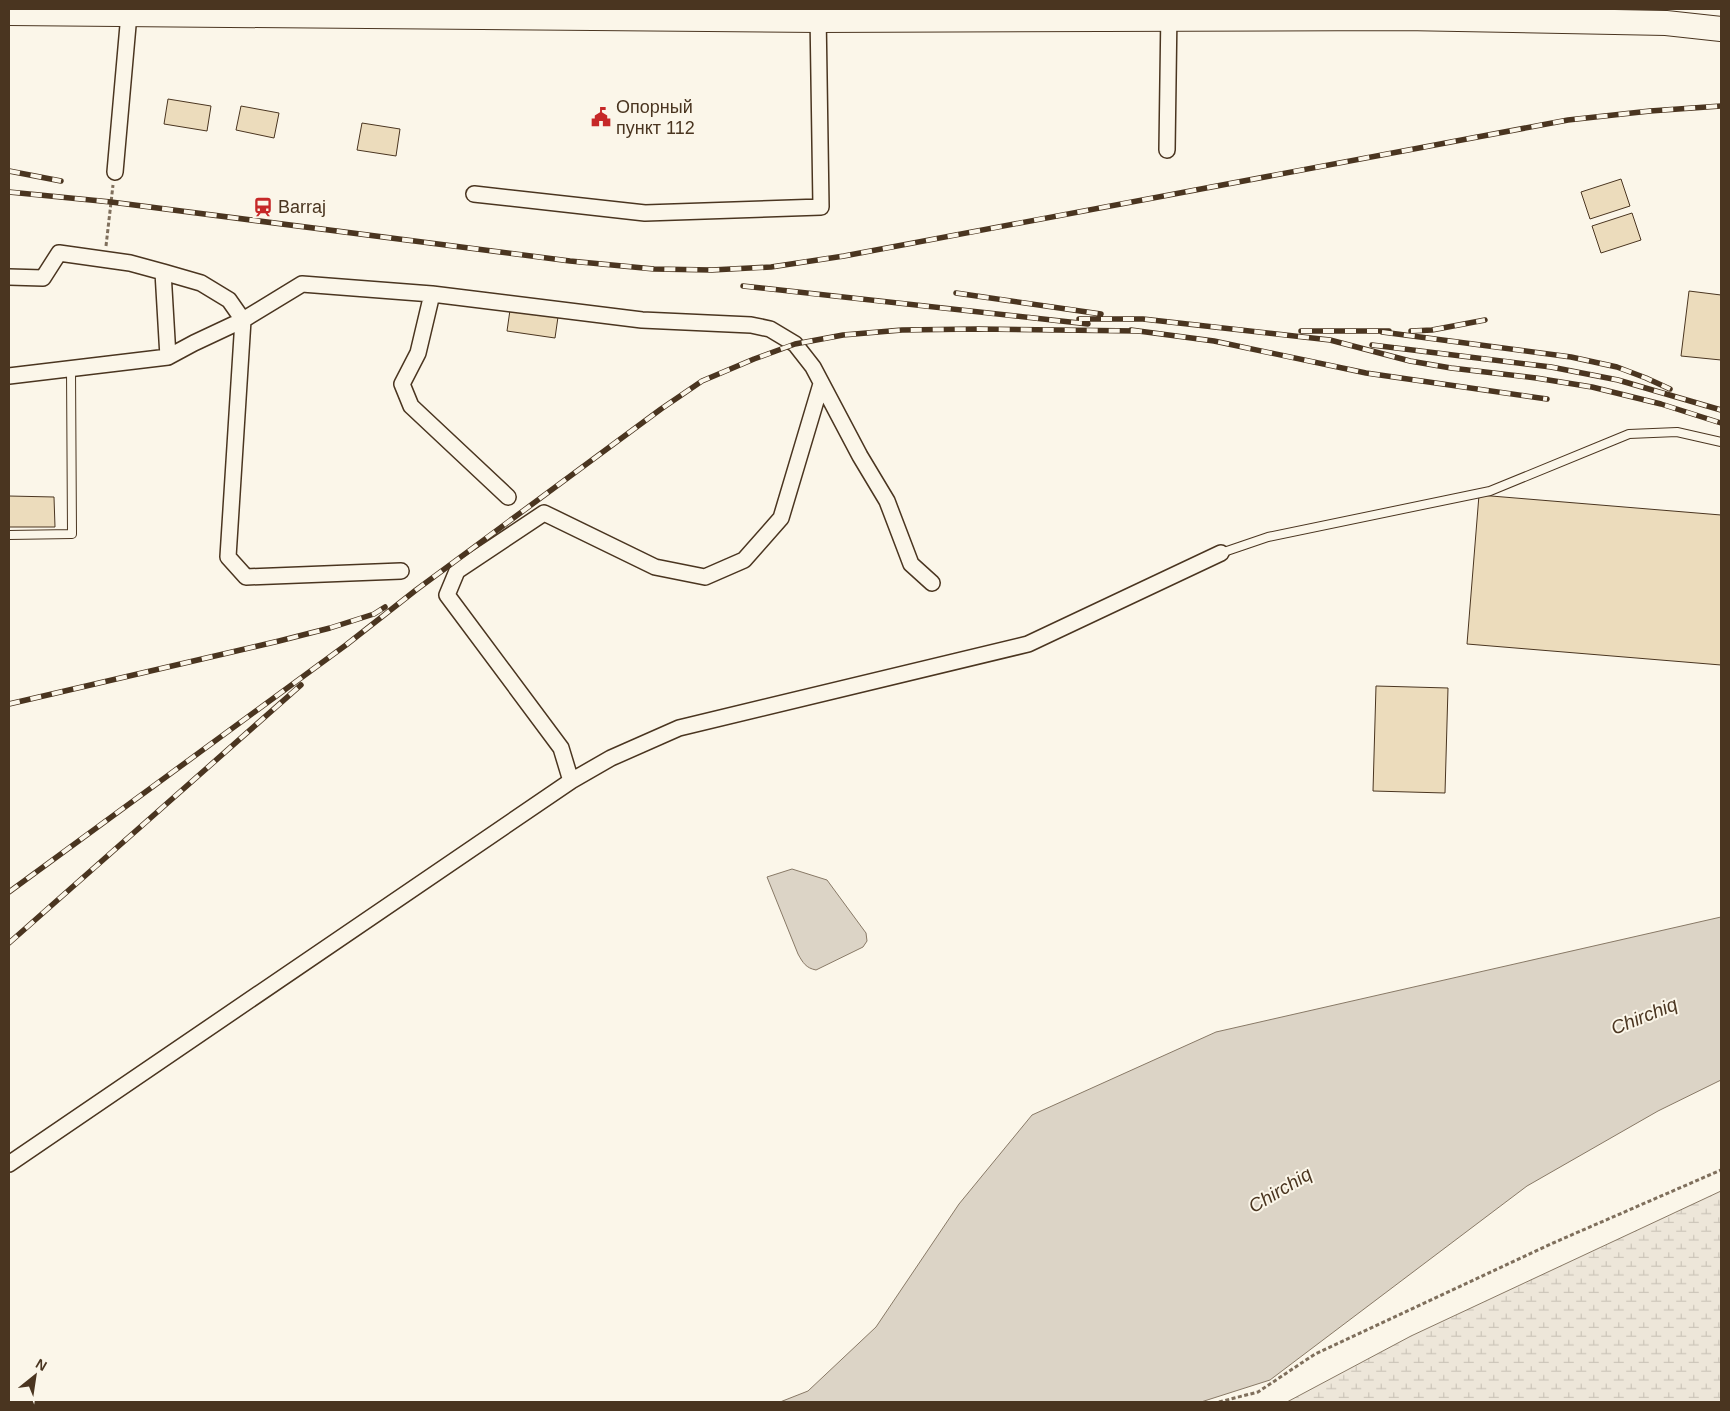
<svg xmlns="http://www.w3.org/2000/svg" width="1730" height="1411" font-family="Arial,sans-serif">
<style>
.wetland{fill:url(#wetland-marsh);stroke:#887966}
.water{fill:#dcd4c6;stroke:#887966}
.building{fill:#ecdcbc;stroke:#4a3520}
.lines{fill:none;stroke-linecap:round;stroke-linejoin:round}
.lane-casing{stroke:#4a3520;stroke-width:10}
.street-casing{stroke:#4a3520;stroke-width:18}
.primary-casing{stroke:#4a3520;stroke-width:26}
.path{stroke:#7f6f5c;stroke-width:3;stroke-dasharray:4 2.5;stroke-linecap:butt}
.lane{stroke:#fbf6e9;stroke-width:8}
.street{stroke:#fbf6e9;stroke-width:15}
.primary{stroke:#fbf6e9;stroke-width:24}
.rail-casing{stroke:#4a3520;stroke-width:5.5}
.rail{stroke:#fbf6e9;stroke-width:4;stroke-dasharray:11;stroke-linecap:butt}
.labels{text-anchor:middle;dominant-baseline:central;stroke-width:4;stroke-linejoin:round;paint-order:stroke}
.poi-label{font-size:18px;fill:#4a3520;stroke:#fbf6e9;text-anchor:start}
.water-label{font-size:19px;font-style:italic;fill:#4a3520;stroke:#fbf6e9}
</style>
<defs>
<pattern id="wetland-marsh" width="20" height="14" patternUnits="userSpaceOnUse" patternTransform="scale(1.25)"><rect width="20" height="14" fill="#ede6d9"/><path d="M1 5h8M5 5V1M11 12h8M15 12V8" fill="none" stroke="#cdc6ba"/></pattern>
</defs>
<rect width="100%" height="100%" fill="#fbf6e9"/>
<!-- wetland -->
<path class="wetland" d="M1721,1191V1402H1287L1411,1336Z"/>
<!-- water -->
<path class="water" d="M792,869L827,880L866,933L867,941L863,947L816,970C806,968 803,963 798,954L767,877Z
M1721,917V1080L1658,1111L1527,1186L1270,1380L1201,1402H780L808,1391L876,1327L959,1204L1032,1115L1216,1032Z"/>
<!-- building -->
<path class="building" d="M168,99L211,106L207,131L164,124Z
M241,106L279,113L274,138L236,130Z
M362,123L400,129L396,156L357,150Z
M1621,179L1630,206L1590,219L1581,192Z
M1632,213L1641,240L1601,253L1592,226Z
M1689,291L1721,295V360L1681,356Z
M510,310L558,317L555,338L507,331Z
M1479,495L1721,515V665L1467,644Z
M9,496L54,497L55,527H9Z
M1376,686L1448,688L1445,793L1373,791Z"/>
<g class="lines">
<defs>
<path id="lane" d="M9,535L72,534L71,369
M1221,553L1268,537L1490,491L1629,434L1677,432L1721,442"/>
<path id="street" d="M1167,150L1169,10
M115,172L129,14
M474,194L645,213L821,207L818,13
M163,272L201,283L229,300L243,320L228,557L246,577L401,571
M9,277L43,278L59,253L130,263L163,272L168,357
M432,294L418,353L402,384L411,406L508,497
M9,376L168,357L194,343L243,320L302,284L432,294L642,320L751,325L770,329L795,344L813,367L860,456L887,501L911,564L932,583
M571,781L561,748L447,595L457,571L544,513L655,567L705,577L744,560L781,518L821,384
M9,1164L571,781L611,758L679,728L1028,644L1221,553"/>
<path id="primary" d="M9,13L818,20L1404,18L1666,23L1721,29"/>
</defs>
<!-- lane casing -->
<use href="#lane" class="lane-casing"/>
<!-- street casing -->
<use href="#street" class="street-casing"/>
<!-- primary casing -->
<use href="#primary" class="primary-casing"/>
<!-- path -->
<path class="path" d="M106,246L113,185
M1219,1402L1258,1392L1315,1354L1553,1243L1721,1170"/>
<!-- lane -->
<use href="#lane" class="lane"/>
<!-- street -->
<use href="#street" class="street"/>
<!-- primary -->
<use href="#primary" class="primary"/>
<defs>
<path id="rail" d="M9,171L61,181
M9,192L111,202L570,261L654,269L712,270L771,267L844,256L1568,120L1650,111L1721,106
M743,286L1088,324
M956,293L1101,314
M1079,319H1143L1330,340L1410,361L1451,368L1536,378L1592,387L1661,404L1721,423
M1131,330L1214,341L1366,373L1547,399
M1301,331H1389
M1411,331L1432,330L1485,320
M1382,332L1571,357L1617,367L1646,378L1670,389
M1372,345L1551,367L1618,380L1721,410
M9,704L279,641L330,628L374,614L385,607
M9,892L346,645L416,590L661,409L702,381L754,359L795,344L843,335L902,330L977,329L1138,331
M9,943L301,685"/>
</defs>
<!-- rail casing -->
<use href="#rail" class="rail-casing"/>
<!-- rail -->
<use href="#rail" class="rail"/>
</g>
<!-- icons -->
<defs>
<symbol id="civic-bare" viewBox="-9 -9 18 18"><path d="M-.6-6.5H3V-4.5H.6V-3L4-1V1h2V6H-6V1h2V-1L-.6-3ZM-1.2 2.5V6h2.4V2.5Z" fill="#c62828" stroke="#fbf6e9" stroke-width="2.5" paint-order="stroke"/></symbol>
<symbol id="station-bare" viewBox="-9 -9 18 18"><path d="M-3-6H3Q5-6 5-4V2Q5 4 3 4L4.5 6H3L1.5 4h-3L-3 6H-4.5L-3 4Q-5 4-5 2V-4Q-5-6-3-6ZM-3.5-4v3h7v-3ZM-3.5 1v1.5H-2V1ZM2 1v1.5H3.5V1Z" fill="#c62828" stroke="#fbf6e9" stroke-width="2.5" paint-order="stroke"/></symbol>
</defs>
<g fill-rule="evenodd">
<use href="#civic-bare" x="587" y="103" width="28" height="28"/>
<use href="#station-bare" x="249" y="193" width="28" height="28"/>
</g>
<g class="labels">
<!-- poi labels -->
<g class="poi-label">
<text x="616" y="107">Опорный<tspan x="616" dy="21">пункт 112</tspan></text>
<text x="278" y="207">Barraj</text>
</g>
<!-- water labels -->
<g class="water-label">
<text transform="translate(1644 1016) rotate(-22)">Chirchiq</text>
<text transform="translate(1280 1190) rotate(-31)">Chirchiq</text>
</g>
</g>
<!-- border -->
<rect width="1730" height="1411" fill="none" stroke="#4a3520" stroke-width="20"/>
<!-- north arrow -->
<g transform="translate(35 1376) rotate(30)" stroke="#fbf6e9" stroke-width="4" paint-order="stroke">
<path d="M0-4L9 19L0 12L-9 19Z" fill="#4a3520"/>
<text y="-8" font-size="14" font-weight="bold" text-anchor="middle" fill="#4a3520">N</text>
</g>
</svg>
